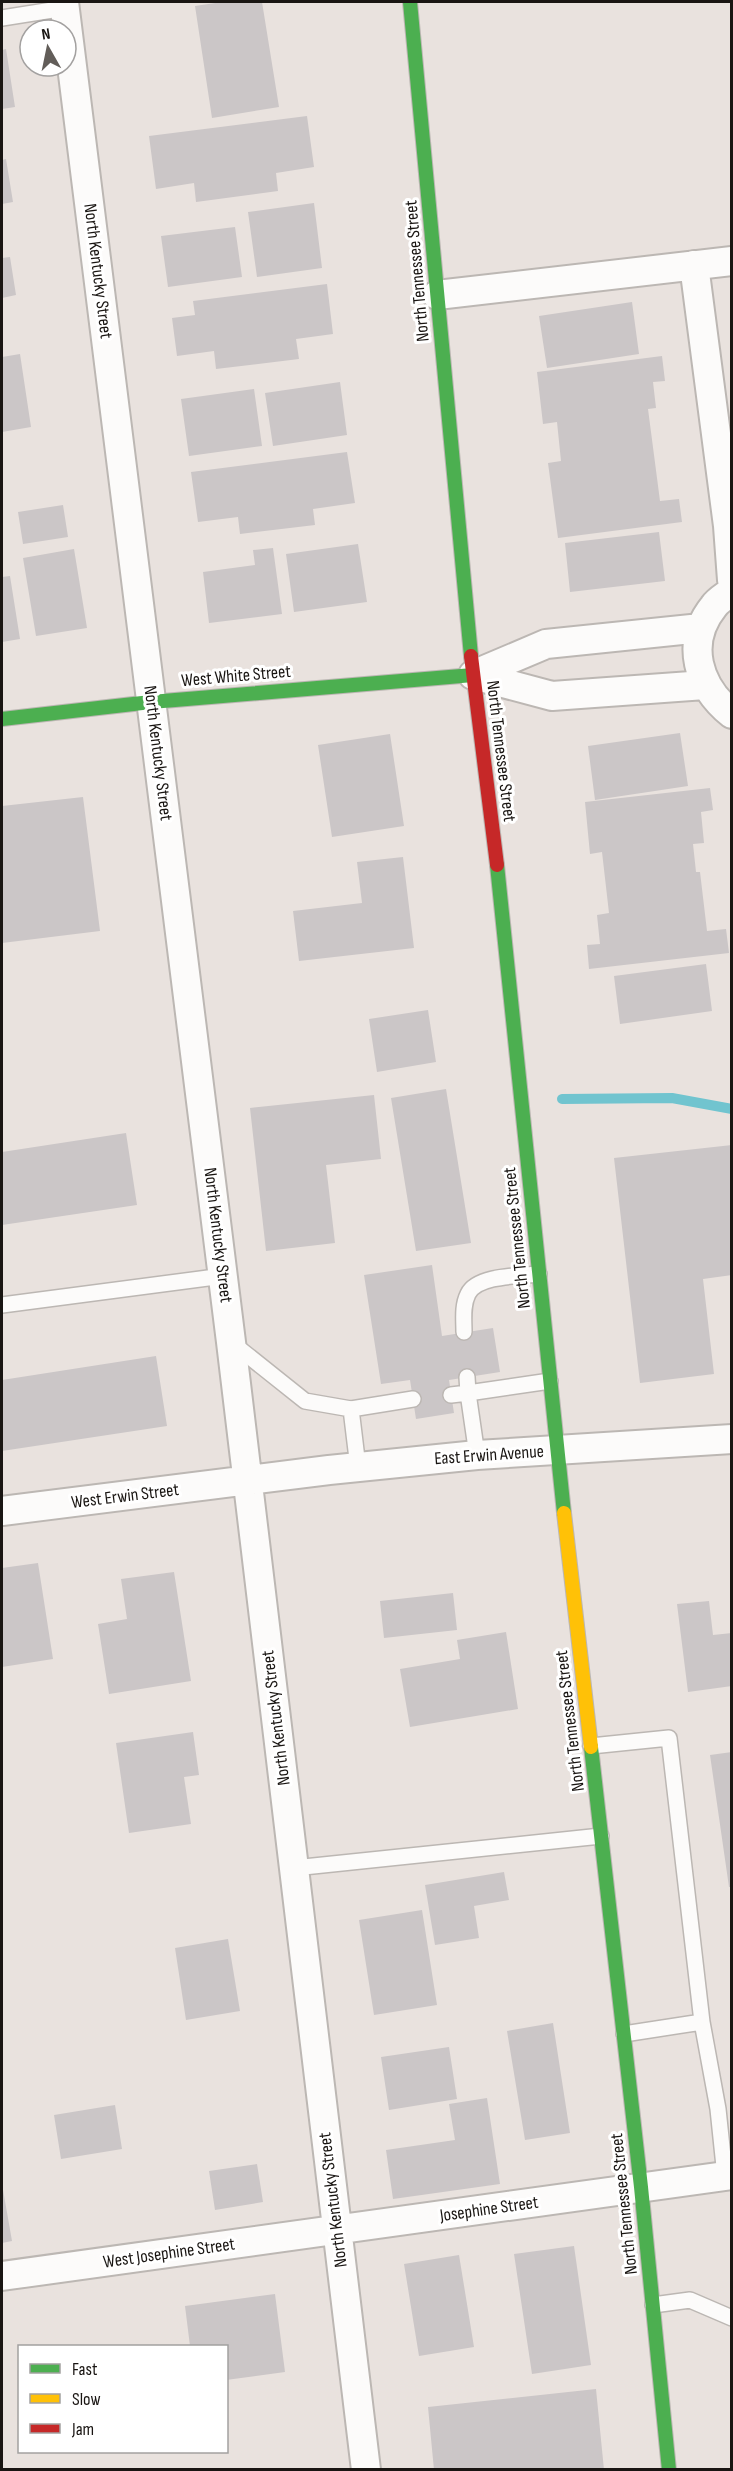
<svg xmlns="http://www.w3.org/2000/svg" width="733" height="2471" font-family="'Sofia Sans Condensed',sans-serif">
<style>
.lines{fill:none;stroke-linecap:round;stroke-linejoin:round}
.stream{stroke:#71c4cf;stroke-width:10}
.building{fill:#cbc6c7}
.lane-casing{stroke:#bcb7b3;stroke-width:18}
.street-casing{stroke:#bcb7b3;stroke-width:32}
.fast-casing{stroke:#bcb7b3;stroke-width:16}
.slow-casing{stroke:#bcb7b3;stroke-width:16}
.jam-casing{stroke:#bcb7b3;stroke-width:16}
.lane{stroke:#fcfbfa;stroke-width:15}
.street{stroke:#fcfbfa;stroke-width:28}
.fast{stroke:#4caf50;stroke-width:14}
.slow{stroke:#ffc107;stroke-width:14}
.jam{stroke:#c62828;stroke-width:14}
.labels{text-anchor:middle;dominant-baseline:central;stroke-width:6;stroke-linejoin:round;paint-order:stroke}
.street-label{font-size:18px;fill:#191512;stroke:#fff}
</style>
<rect width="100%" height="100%" fill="#e9e2de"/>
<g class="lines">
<!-- stream -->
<path class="stream" d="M562,1099L672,1098L732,1109"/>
</g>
<!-- building -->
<path class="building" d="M222,2H262L279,107L212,118L195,6Z
M6,49L15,107L2,109V50Z
M307,116L314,167L276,173L278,191L196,202L194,183L156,189L149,136Z
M6,159L13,202L2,204V160Z
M314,203L322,268L257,277L248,212Z
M235,227L242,277L168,287L161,236Z
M10,257L16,295L2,298V258Z
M327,284L333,334L296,339L299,359L216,369L214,351L177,356L172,318L195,315L193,301Z
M632,302L639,354L547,368L539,316Z
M20,354L31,427L2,432V357Z
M662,356L665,381L653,382L656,408L648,409L660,501L679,499L682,522L558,538L548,463L561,461L557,422L543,424L537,372Z
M340,382L347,435L273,446L265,393Z
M254,389L262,446L189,456L181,399Z
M347,452L355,503L313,509L315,525L240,534L238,517L198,522L191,472Z
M63,505L68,537L23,544L18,512Z
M659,532L665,581L570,592L565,543Z
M358,544L367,602L294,612L286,554Z
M273,548L282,614L209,623L203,572L255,565L253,550Z
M74,549L87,628L36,636L23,558Z
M10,576L20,639L2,642V577Z
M680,733L688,786L595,800L588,746Z
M390,734L404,826L332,837L318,745Z
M710,788L713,810L701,812L704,843L693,844L696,872H700L707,931L726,929L729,953L589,969L587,945L600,944L597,915L609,913L602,852L590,854L585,802Z
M83,797L100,931L2,943V806Z
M403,857L414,948L299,961L293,911L362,903L357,862Z
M706,964L712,1011L620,1024L614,976Z
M428,1010L436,1062L377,1072L369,1019Z
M446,1089L471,1243L416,1251L391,1098Z
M374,1095L381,1159L326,1165L335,1243L266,1251L250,1108Z
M126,1133L137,1205L2,1225V1152Z
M732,1145V1275L703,1279L714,1374L640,1383L614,1158Z
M432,1265L442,1336L493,1328L500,1372L449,1380L454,1413L416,1419L410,1380L381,1384L364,1275Z
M156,1356L167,1426L2,1451V1380Z
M38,1563L53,1659L2,1667V1568Z
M174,1572L191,1681L109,1694L98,1624L127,1619L121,1579Z
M453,1593L457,1630L384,1638L380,1601Z
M709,1601L713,1635L732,1633V1686L688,1692L677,1604Z
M506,1632L518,1709L410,1727L400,1669L460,1659L457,1640Z
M193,1732L199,1775L184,1777L191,1824L129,1833L116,1743Z
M732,1752V1887H729L710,1755Z
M504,1872L509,1900L474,1906L479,1938L435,1945L425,1885Z
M422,1910L437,2005L374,2015L359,1920Z
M228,1939L240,2011L186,2020L175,1948Z
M553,2023L570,2133L525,2140L507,2031Z
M449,2047L457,2099L389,2110L381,2057Z
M487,2098L500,2184L393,2199L386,2150L455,2140L449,2104Z
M115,2105L122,2149L61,2159L54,2115Z
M257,2164L263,2202L215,2210L209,2171Z
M2,2184L12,2241L2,2243Z
M574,2246L591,2365L532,2374L514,2254Z
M459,2255L474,2347L419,2356L404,2264Z
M275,2294L285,2372L226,2380V2346H190L185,2306Z
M596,2389L604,2470H434L428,2407Z"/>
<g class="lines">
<defs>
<path id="lane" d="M2,18L65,8
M2,1305L223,1276
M464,1332C464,1320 462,1306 468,1294C477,1275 520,1276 539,1274
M231,1342L305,1401L351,1409L413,1399
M451,1395L468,1393L467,1377
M351,1409L358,1467
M477,1455L468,1393L550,1381
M591,1746L669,1738L702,2022L624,2034
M294,1868L601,1836
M702,2022L718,2109L725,2176
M653,2305L690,2300L732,2318"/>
<path id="street" d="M64,2L231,1342L366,2470
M694,265L728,526L732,580
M437,295L732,261
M732,591C726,596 718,600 714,606C684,643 698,687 732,714
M473,675L546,644L701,628
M473,675L552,696L705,685
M2,1511L329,1470L477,1455L732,1439
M2,2276L732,2175"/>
<path id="fast" d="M410,2L471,656
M2,719L151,702L473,675
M497,865L564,1513
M591,1747L641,2187L669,2470"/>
<path id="slow" d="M564,1513L591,1747"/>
<path id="jam" d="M471,656L497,865"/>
</defs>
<!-- lane casing -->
<use href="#lane" class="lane-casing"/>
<!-- street casing -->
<use href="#street" class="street-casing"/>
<!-- fast casing -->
<use href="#fast" class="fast-casing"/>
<!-- slow casing -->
<use href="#slow" class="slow-casing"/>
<!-- jam casing -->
<use href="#jam" class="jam-casing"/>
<!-- lane -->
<use href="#lane" class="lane"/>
<!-- street -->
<use href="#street" class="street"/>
<!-- fast -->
<use href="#fast" class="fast"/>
<!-- slow -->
<use href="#slow" class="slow"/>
<!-- jam -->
<use href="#jam" class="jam"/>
</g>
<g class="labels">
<!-- street labels -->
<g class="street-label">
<text transform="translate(98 271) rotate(83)">North Kentucky Street</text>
<text transform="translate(417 271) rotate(-95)">North Tennessee Street</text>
<text transform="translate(236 676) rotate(-5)">West White Street</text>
<text transform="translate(501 751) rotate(83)">North Tennessee Street</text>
<text transform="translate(158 753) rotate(83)">North Kentucky Street</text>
<text transform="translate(218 1235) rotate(83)">North Kentucky Street</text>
<text transform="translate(517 1238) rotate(-96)">North Tennessee Street</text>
<text transform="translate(489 1455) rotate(-4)">East Erwin Avenue</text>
<text transform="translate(125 1496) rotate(-7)">West Erwin Street</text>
<text transform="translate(276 1718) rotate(-97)">North Kentucky Street</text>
<text transform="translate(570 1721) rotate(-97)">North Tennessee Street</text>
<text transform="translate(333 2200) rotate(-97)">North Kentucky Street</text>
<text transform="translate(624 2204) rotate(-96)">North Tennessee Street</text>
<text transform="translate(489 2209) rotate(-8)">Josephine Street</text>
<text transform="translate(169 2253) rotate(-8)">West Josephine Street</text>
</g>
</g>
<!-- border -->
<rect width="733" height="2471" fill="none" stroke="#191512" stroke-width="6"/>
<!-- legend -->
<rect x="18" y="2345" width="210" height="108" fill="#ffffff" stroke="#a3a1a0" stroke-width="1.5"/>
<rect x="30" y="2364" width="30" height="9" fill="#4caf50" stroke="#a3a1a0" stroke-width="1.5"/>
<text x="72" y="2375" font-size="18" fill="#191512">Fast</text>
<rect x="30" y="2394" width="30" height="9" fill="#ffc107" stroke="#a3a1a0" stroke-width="1.5"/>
<text x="72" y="2405" font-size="18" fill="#191512">Slow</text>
<rect x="30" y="2424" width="30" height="9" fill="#c62828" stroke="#a3a1a0" stroke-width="1.5"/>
<text x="72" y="2435" font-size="18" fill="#191512">Jam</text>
<!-- north arrow -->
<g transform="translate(48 48) rotate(351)"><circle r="28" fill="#ffffff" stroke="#a3a1a0" stroke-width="1.5"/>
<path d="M0-4.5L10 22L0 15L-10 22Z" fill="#625d59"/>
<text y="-9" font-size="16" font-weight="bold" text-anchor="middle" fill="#191512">N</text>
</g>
</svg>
